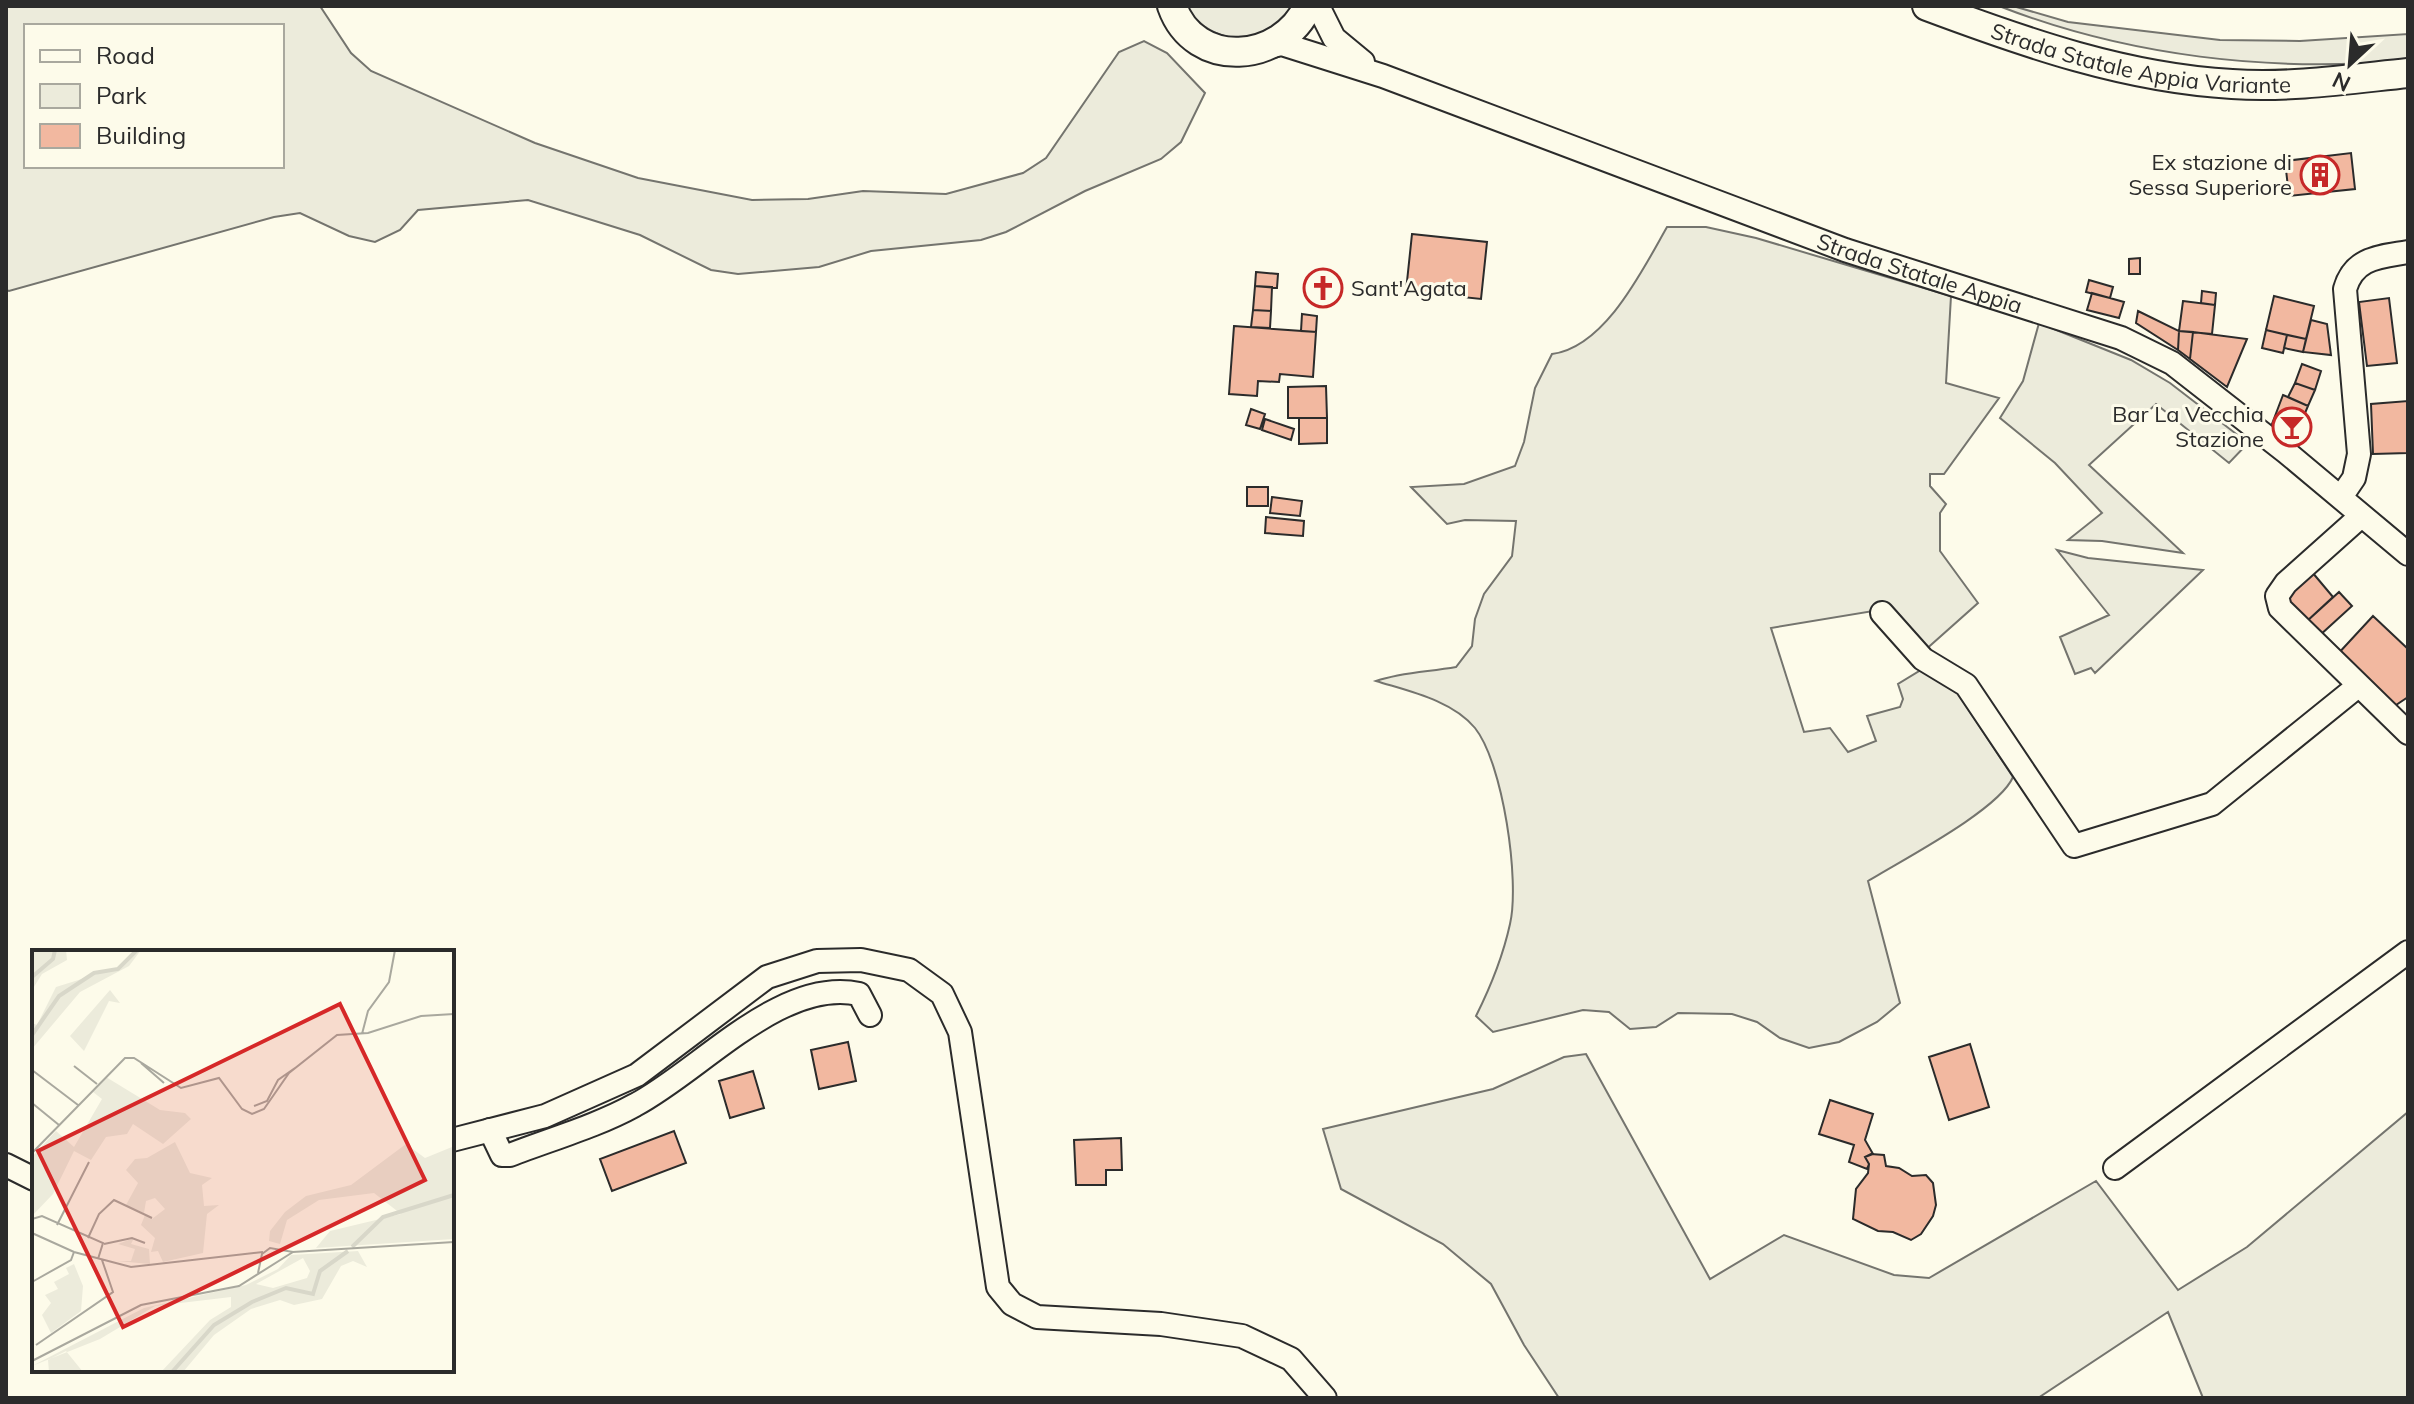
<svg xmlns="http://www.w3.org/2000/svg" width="2414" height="1404" font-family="Mulish,sans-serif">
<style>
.green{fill:#ecebdb;stroke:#74746e;stroke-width:2;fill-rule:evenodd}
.building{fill:#f2b8a0;stroke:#2b2b2b;stroke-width:2}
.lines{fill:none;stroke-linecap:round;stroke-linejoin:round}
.minor-casing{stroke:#2b2b2b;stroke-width:26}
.major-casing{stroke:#2b2b2b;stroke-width:32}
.minor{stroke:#fdfbea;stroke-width:22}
.major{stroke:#fdfbea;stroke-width:28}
.labels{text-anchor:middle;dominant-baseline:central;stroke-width:6;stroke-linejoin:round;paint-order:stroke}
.street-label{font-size:22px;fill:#2b2b2b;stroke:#fdfbea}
.poi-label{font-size:22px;fill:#2b2b2b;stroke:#fdfbea;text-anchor:end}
.inset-river{fill:none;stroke:#d8d7c9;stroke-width:4}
.inset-road{fill:none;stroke:#a9a89e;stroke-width:2}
.view{fill:#d62828;fill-opacity:0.15;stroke:#d62828;stroke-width:4}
.inset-edge{fill:none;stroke:#2b2b2b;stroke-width:4}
</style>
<rect width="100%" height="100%" fill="#fdfbea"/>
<!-- green -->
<path class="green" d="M6,6H320L351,53L371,71L535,143L638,178L752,200L808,199L863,191L946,194L1023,173L1046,158L1119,52L1144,41L1167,53L1205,93L1181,142L1161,159L1085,191L1006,232L981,240L871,251L819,267L738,274L711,270L640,235L528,200L418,210L400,230L375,242L349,236L300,213L274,217L9,291L6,290ZM282,26V166H26V26Z
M1186,6H1293C1265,46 1213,50 1186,6Z
M1999,6H2013L2068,22L2220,40L2300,41L2408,34V60C2271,73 2127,56 1999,6Z
M1667,227H1706L1756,238L1951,296L1946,383L1999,398L1944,474H1930V486L1946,504L1940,513V551L1978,603L1923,652L1891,608L1771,628L1804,732L1830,728L1848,752L1876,741L1867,716L1900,707L1903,699L1898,684L1921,670L1957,692L2013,777C1999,810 1902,860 1868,881L1900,1003L1877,1022L1839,1042L1809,1048L1780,1038L1757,1022L1732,1014L1678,1013L1656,1027L1630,1029L1609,1012L1583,1010L1493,1032L1476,1016C1490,988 1503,956 1510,924C1520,881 1503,763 1475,728C1452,700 1408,691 1376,681C1402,672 1428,672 1456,667L1472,646L1475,619L1484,594L1512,556L1516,521L1465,520L1447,524L1411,487L1464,484L1515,466L1524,442L1535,388L1552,354C1605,347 1642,271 1667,227Z
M2039,323L2131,360L2170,383L2248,443L2229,463L2156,404L2089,465L2183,553L2102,541L2068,540L2102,513L2055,463L2000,418L2023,381Z
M2057,550L2088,558L2203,570L2095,673L2091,668L2075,674L2060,637L2109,615Z
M1586,1054L1710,1279L1784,1235L1894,1275L1929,1278L2096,1181L2178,1290L2247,1247L2408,1112V1398H2203L2168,1312L2038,1398H1559L1524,1345L1491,1284L1443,1244L1341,1189L1323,1129L1493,1089L1564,1057Z"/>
<!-- building -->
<path class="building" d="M2351,153L2355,189L2289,196L2285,161Z
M1412,234L1487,242L1481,299L1406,291Z
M2140,258V274H2129V259Z
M1256,272L1278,274L1277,288L1255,286Z
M1314,275H1332L1331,301H1313Z
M2089,280L2113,287L2110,298L2086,292Z
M1255,286L1272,287L1271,311L1253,310Z
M2202,291L2216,293L2215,305L2201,303Z
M2092,293L2124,302L2119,318L2087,310Z
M2274,296L2314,306L2306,339L2266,330Z
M2389,298L2397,363L2367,366L2359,302Z
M2183,301L2215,305L2212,334L2179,331Z
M1253,310L1271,311L1270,328L1251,327Z
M2138,311L2179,331L2178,350L2136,323Z
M1302,314L1317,316L1316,332L1301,331Z
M2311,320L2327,324L2331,355L2303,352Z
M1234,326L1316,332L1313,377L1280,374L1279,382L1258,381L1257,396L1229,394Z
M2266,330L2287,335L2283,353L2262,348Z
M2179,331L2193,332L2190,359L2178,350Z
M2193,332L2247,339L2227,387L2190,359Z
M2287,335L2306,339L2303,352L2284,348Z
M2302,364L2321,371L2315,390L2295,383Z
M2295,383L2315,390L2308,406L2288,397Z
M1326,386L1327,418H1288V387Z
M2283,395L2308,406L2292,444L2272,424Z
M2408,401V453L2373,454L2371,404Z
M1251,409L1265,414L1260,429L1246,425Z
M1299,418H1327V443L1299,444Z
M1265,419L1294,429L1291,440L1262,430Z
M1247,487H1268V506H1247Z
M1272,497L1302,501L1300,516L1270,513Z
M1266,517L1304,521L1303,536L1265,533Z
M2312,572L2333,597L2306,622L2284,598Z
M2339,592L2352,606L2319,636L2306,622Z
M2373,616L2408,649V697L2393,707L2336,656Z
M848,1042L856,1081L819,1089L811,1050Z
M1970,1044L1989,1107L1949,1120L1929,1057Z
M753,1071L764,1108L730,1118L719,1081Z
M1830,1100L1873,1114L1865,1140L1873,1154L1865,1157L1869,1164L1867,1169L1849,1162L1854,1145L1819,1134Z
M674,1131L686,1163L612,1191L600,1159Z
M1121,1138L1122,1170H1106V1185H1076L1074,1140Z
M1871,1154L1884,1155L1886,1166L1899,1168L1912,1176L1926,1175L1933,1183L1936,1205L1933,1216L1921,1234L1911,1240L1893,1232L1878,1231L1853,1219L1856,1189L1868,1173L1869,1164L1865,1157Z"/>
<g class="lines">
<defs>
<g id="minor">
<path d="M1318,6L1334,38L1363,62"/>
<path id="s1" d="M1272,46L1282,44L1383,76L1845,250L2121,338L2172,363L2286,452L2408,554"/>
<path d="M2341,497L2354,478L2359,454L2345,289C2354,257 2380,257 2408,252"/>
<path d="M2361,516L2286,583L2277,596L2280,608L2408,733"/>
<path d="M1882,613L1923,659L1966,685L2074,846L2212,804L2358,686"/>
<path d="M490,1130L502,1155H510C551,1139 597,1126 635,1105C700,1071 781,977 859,994L870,1015"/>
<path d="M452,1140L545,1116L637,1075L767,977L817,961L861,960L909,970L942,994L960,1032L998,1287L1012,1304L1037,1317L1161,1324L1242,1336L1291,1359L1325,1398"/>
<path d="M6,1165L34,1179"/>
<path d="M2115,1168L2408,952"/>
</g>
<g id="major">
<path d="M1172,6C1195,71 1282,63 1308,6"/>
<path id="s2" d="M1927,6C2026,43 2126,78 2232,84C2291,88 2350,79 2408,73"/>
</g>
</defs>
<!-- minor casing -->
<use href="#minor" class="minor-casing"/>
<!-- major casing -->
<use href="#major" class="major-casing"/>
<!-- minor -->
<use href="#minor" class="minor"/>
<!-- major -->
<use href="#major" class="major"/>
</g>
<!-- icons -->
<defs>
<symbol id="building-ring" viewBox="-11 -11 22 22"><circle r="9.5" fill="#fdfbea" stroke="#c62828" stroke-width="1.5"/><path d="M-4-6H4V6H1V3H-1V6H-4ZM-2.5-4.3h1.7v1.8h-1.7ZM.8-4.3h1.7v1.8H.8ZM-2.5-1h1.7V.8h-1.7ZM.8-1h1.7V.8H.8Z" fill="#c62828"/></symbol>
<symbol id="church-ring" viewBox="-11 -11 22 22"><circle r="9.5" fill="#fdfbea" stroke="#c62828" stroke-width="1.5"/><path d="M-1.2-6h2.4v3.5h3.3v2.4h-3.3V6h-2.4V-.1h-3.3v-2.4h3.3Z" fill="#c62828"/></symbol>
<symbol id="bar-ring" viewBox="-11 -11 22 22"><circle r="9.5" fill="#fdfbea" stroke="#c62828" stroke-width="1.5"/><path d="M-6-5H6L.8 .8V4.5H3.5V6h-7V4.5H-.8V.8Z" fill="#c62828"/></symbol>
</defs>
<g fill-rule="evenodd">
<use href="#building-ring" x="2298" y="153" width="44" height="44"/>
<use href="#church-ring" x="1301" y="266" width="44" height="44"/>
<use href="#bar-ring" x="2270" y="405" width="44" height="44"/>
</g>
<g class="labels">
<!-- street labels -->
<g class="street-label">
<text stroke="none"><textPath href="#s2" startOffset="222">Strada Statale Appia Variante</textPath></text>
<text stroke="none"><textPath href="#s1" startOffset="688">Strada Statale Appia</textPath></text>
</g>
<!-- poi labels -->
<g class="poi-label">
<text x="2292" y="162">Ex stazione di<tspan x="2292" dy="25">Sessa Superiore</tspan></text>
<text x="1351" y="288" text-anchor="start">Sant'Agata</text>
<text x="2264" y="414">Bar La Vecchia<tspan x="2264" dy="25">Stazione</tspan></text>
</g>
</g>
<!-- overview -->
<g transform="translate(32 950)">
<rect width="422" height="422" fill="#fdfbea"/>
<path d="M0,0H34L35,10L10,24L0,40ZM104,0H109L97,16L48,42L0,99V73L5,75L24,37L85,18ZM78,40L88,53L77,51L52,101L38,86ZM74,127L128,160L153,163L159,169L131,194L101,174L95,184L74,187L59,210L42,201L21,244L0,266V207L24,181L42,197L70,149L61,142ZM143,192L158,223L180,228L170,235L172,256L187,255L175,264L171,303L131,312L126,301L119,302L123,288L109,275L113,265L120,269L133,259L123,248L114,251L112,263L94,255L106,233L94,220L103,209L115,208ZM374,194L393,208L420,197L422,289L284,298L298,281L369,264L342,243L287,250L255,270L248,294L237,291L238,281L253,262L274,246L319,235ZM102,288L99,294L117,299L118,314L85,311H99L103,299L86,294ZM326,301L335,317L321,311L309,316L290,349L262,355L248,350L219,359L182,385L151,422H129L178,370L199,357V347L123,356L68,389L0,416L112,358L214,335L246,319L259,305ZM271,308L278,321L275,328L241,338L224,334ZM42,314L51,336L49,361L19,383L10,365L19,353L13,345L26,339L22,332L37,324L34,318ZM34,401L51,422H17L16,410Z" fill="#ecebdb" fill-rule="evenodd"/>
<path class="inset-river" d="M0,27L21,9L23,0M0,85L27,46L62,23L86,19L105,0M320,297L351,267L422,245M140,422L182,375L220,352L254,338L281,344L288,321L316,301"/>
<path class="inset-road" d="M330,84L336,61L357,32L363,0M109,113L132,133M42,116L65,134M0,120L46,155M0,153L27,175M222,156L235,151L246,130L263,118M0,203L93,108H102L149,138L187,128L210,159L220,164L232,159L257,123L305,85L336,83L389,66L422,64M0,269L10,266L71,293L66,309M25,275L57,212M0,283L42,302L99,317L231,302M56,288L67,264L82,250L120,268M72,294L100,288L113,293M226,323L230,304L238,298L261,302L422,292M0,332L39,310L42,302M4,395L81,342L70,310M0,411L109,355L207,336L261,302"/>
<path class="view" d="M308,54L393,230L91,377L6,201Z"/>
<rect width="422" height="422" class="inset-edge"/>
</g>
<!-- border -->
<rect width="2414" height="1404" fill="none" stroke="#2b2b2b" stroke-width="16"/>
<!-- legend -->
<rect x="24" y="24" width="260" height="144" fill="#fdfbea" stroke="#a9a89e" stroke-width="2"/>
<rect x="40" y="50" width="40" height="12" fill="#fdfbea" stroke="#a9a89e" stroke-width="2"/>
<text x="96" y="64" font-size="24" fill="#2b2b2b">Road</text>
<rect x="40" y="84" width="40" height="24" fill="#ecebdb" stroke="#a9a89e" stroke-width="2"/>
<text x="96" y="104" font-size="24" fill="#2b2b2b">Park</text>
<rect x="40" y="124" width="40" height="24" fill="#f2b8a0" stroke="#a9a89e" stroke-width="2"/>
<text x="96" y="144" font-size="24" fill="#2b2b2b">Building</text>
<!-- north arrow -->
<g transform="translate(2350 64) rotate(206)" stroke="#fdfbea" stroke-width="6" paint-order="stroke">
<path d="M0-6L14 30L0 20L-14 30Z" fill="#2b2b2b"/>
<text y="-12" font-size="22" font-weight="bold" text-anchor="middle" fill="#2b2b2b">N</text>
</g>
</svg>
